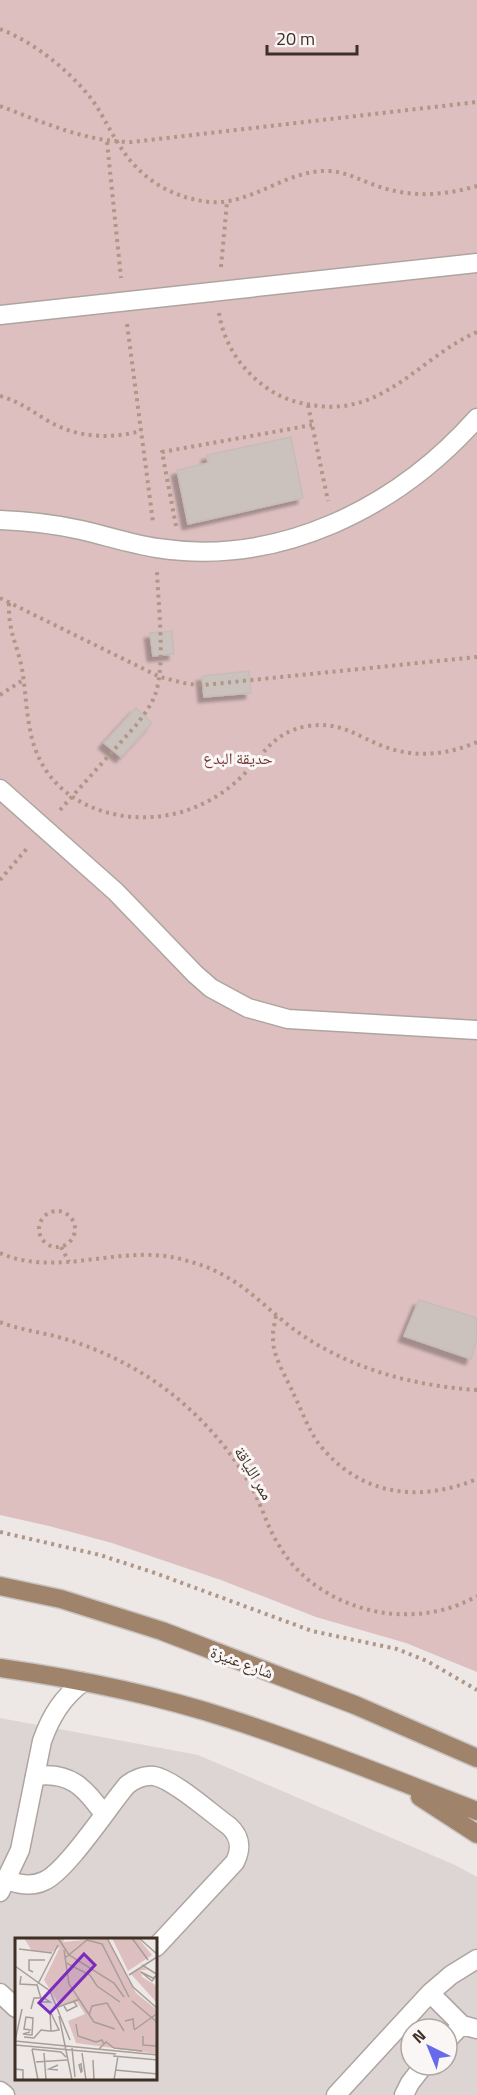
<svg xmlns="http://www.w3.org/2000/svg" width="477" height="2095" font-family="'Titillium Web','Noto Naskh Arabic',sans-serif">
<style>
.built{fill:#ddd5d3;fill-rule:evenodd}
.green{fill:#ddbfbf}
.building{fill:#cbc2bd;stroke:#c7bcb7;stroke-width:1.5;filter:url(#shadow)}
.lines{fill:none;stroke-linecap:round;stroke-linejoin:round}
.lane-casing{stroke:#aea5a0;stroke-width:21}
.street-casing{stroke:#aea5a0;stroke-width:21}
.primary-casing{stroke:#c9c5c2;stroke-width:21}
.path{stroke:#af9787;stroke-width:4;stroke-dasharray:3 4.5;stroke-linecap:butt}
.lane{stroke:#fff;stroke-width:18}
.street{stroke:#fff;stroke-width:18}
.primary{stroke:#a0836b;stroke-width:18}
.labels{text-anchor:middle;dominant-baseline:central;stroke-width:6;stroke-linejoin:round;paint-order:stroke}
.park-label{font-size:16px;fill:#733730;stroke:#faf6f5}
.street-label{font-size:16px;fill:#3e3024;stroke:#faf6f5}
.inset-road{fill:none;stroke:#a79e98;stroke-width:1.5}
.view{fill:#7b2cbf;fill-opacity:0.15;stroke:#7b2cbf;stroke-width:3}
.inset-edge{fill:none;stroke:#3e3024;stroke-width:3}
</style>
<defs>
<filter id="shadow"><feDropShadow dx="-5.5" dy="5.5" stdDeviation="1.5" flood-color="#0004"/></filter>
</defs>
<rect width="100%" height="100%" fill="#ede7e5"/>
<!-- built -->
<path class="built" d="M0,1718L198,1755L455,1865L477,1877V2095H0ZM16,1939H156V2078H16ZM411,2029H447V2065H411Z"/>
<!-- green -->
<path class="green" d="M0,0H477V1672L406,1643L316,1617L221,1580L112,1543L49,1526L0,1515Z"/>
<!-- building -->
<path class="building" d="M291,437L303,498L188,524L177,470L208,463L207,455Z
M172,631L174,654L153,656L150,633Z
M249,671L251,693L204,697L202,676Z
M136,708L152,723L121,757L104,743Z
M419,1300L477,1318V1339L471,1359L404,1336Z"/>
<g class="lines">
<defs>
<path id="lane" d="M35,1776C71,1771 84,1788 104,1814
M7,1880C20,1885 32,1887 44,1881C66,1872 109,1806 127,1785C135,1779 143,1775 154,1776C173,1779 212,1814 229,1826C240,1836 242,1848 235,1862L156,1947
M0,1993L16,2008
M430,1993L462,2025
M447,2040L462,2025L477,2029
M0,2091L5,2095
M336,2095L430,1993L451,1975L477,1959
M404,2095L410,2083L424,2065"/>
<path id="street" d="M0,315L477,263
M0,520C28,521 54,524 81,530C107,536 131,544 157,548C279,567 397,508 477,418
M0,789L116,892L195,974L211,988L248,1008L288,1019L477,1030
M0,1892L20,1850L42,1741C51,1716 62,1698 83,1682"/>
<path id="primary" d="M0,1586L61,1599L162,1631L355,1705L477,1758
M0,1668C78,1679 156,1695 230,1719C314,1746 395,1780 477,1811
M420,1797L477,1834"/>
</defs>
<!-- lane casing -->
<use href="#lane" class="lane-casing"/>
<!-- street casing -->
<use href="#street" class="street-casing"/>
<!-- primary casing -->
<use href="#primary" class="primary-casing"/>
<!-- path -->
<path class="path" d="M0,29C35,43 66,68 90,97C101,111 108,128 118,143C138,177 170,198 210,202C252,205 286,170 327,171C345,171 359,180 375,185C409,198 443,196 477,186
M0,106C43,122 85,142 132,142L477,102
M107,142L121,278
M221,267L227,202
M219,313C224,344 241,370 267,388C282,399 300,404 319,406C385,414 422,356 477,332
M127,324L153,522
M0,396C19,401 33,412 50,422C78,438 111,439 141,431
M308,405L328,501
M176,526L162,452L312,425
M0,598L160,677L188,684L203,685L477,657
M9,603C8,632 17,643 22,669C27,698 26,731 39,758C66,816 145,831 200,805C214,799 227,790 238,780C262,758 271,732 308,726C341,721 356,736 385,747C416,758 447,755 477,742
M0,695L23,680
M60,810L138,723C144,714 151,706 155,695C166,665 158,605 157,571
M0,880L29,846
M39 1229a18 18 0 1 1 36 0a18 18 0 1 1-36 0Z
M61,1247L69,1262
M0,1253C59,1279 123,1242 184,1260C200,1264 216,1270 230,1279C256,1294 276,1318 302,1335C354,1370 415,1386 477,1390
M276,1316C275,1323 272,1332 273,1339C273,1358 287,1378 294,1395C302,1411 308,1429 319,1444C360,1496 419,1503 477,1479
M0,1322C20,1330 41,1332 62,1338C107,1351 150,1374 185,1405C212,1429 236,1458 253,1490C263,1509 268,1529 280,1547C302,1584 343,1607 385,1613C416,1617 449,1612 477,1596
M0,1532L100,1555L155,1573L312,1631L397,1649L427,1661L477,1690"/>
<!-- lane -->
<use href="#lane" class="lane"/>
<!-- street -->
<use href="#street" class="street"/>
<!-- primary -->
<use href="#primary" class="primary"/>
</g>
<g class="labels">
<!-- park labels -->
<g class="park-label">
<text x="238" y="758">حديقة البدع</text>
</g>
<!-- street labels -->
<g class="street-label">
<text transform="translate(254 1473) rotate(59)">ممر اللياقة</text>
<text transform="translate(242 1662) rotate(20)">شارع عنيزة</text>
</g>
</g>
<!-- overview -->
<g transform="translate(15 1938)">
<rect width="142" height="142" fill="#ede7e5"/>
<path d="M9,0H50L48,4L92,0L121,55L142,72V116L61,105L53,83L70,76L62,64L45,68L29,42L45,9L37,14L17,13ZM97,0H123L137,17L113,33ZM128,29L132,32H126L127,39L142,48V65L116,36Z" fill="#ddbfbf"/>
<path class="inset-road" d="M43,0L54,17L99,45L109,59M92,0L118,49L143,71M117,0L133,22M124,0L143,17M4,11L37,15M49,12L54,46L79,84L100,91M50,20L72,2L87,6L114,59M51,25L75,37L82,48L105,64M127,27L143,37M0,28L35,53L55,102M18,34L14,32V22H30M114,37L142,19M142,37L138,40L126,34L137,43L142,37M6,38L5,46L22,47L27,64H35L29,60M23,46L43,7M117,63L143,85M49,68L52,73L62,68L59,64M43,69L65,61M16,71L19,60H27M74,77L77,68L92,65L109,93M44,78L57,142M110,83L118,81L119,91M61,86L63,98L81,104L87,102L89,106M119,92L143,75M15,94L8,96L17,97L18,80L11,79L9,91L16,92M128,98V107L141,108M9,99L19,100L26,92L34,93H38L44,92L35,73L36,93M0,103L7,71M0,103L143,117M0,107L101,116M57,110L60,139M17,111L46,114L51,119M17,111L23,142M84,111L91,104L99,110L127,113M29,115L31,142M67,115L71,142M98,118L143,122M78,122L79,142M21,124L52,122M66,126L67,133L66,134L64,127ZM43,127L34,131L43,132M0,131L8,132V142M100,132L143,136M99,142L103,118"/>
<path class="view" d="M69,16L80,27L35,75L24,65Z"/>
<rect width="142" height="142" class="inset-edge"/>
</g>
<!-- north arrow -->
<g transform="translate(429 2047) rotate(317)"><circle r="28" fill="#faf6f5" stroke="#afa7a1" stroke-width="1.5"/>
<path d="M0-4.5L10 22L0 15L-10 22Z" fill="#656beb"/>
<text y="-9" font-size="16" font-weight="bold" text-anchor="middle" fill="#3e3024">N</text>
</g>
<!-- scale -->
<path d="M267 45v9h90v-9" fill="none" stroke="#3e3024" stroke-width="3"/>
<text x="276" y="45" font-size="18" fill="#3e3024" stroke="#faf6f5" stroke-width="4.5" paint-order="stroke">20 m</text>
</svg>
